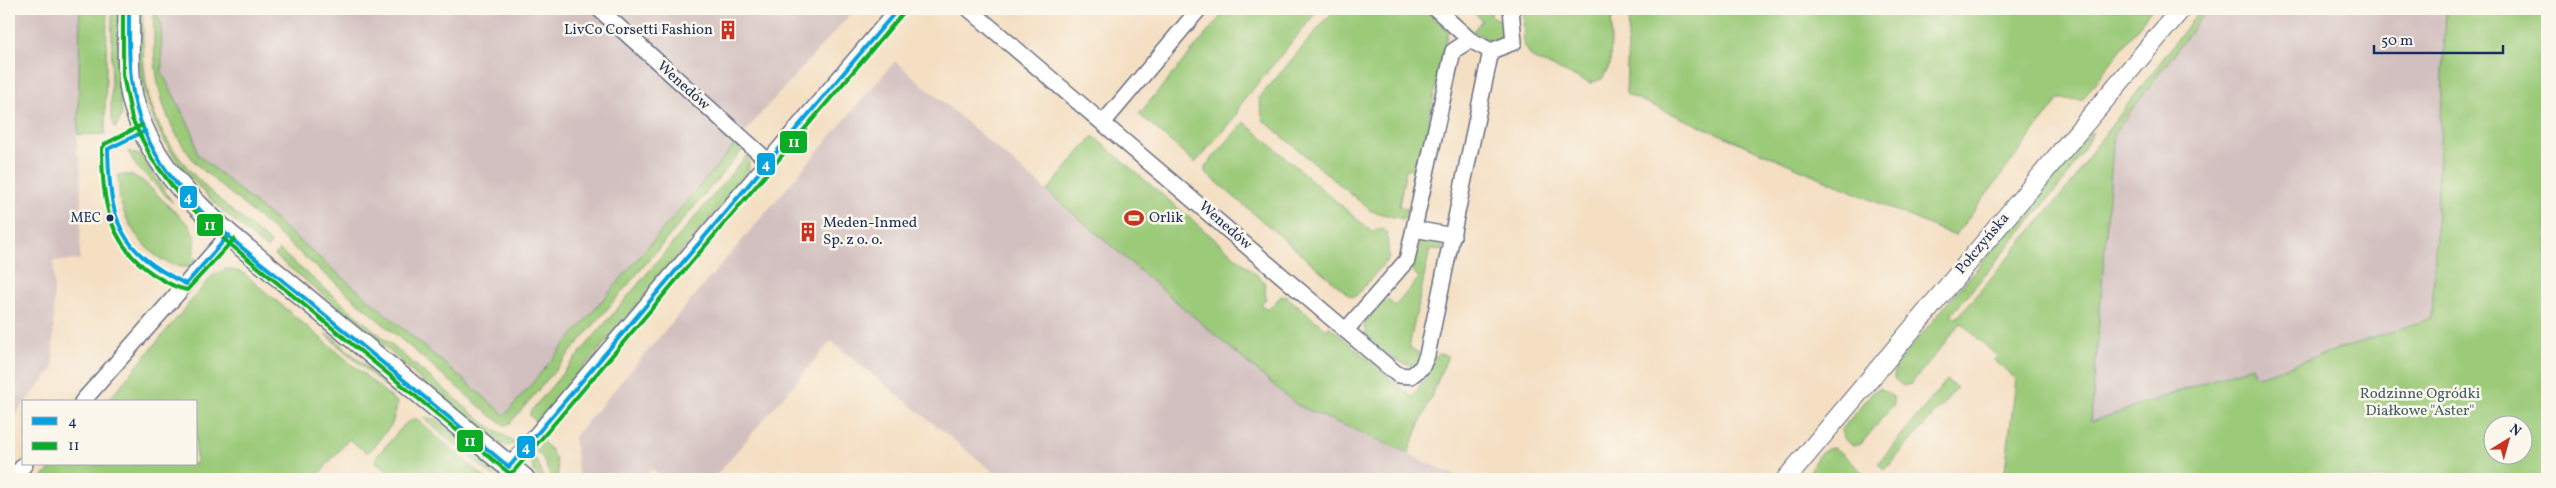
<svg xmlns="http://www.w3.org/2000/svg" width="2556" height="488" font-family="Vollkorn,serif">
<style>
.industrial{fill:#d2bfbf}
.green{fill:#9bca79;stroke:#5b7c6c;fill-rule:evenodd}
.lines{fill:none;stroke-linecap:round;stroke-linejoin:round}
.minor-casing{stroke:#676d81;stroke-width:18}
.tertiary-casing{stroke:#676d81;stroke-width:21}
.secondary-casing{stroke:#676d81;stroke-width:24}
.minor{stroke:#fff;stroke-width:15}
.tertiary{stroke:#fff;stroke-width:19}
.secondary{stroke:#fff;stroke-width:21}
.bus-1-casing{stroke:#fbf7ec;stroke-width:8}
.bus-2-casing{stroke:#fbf7ec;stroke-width:8}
.bus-1{stroke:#05a2df;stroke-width:4}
.bus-2{stroke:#0bac26;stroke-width:4}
.bus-dot{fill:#1b2f5e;stroke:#fbf7ec;stroke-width:2}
.labels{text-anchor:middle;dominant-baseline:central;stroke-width:5;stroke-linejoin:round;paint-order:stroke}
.bus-label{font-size:14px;fill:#1b2f5e;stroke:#fbf7ec;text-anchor:end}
.poi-label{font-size:15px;fill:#1b2f5e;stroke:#fbf7ec;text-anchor:start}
.street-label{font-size:15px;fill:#1b2f5e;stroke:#fbf7ec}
.park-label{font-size:15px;fill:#415e66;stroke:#fbf7ec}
.line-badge{stroke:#fbf7ec;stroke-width:2}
.badge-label{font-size:14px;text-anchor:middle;font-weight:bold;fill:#fff}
</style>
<rect width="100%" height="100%" fill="#fbf7ec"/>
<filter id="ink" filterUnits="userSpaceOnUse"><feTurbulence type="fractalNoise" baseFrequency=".02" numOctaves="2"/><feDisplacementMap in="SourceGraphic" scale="10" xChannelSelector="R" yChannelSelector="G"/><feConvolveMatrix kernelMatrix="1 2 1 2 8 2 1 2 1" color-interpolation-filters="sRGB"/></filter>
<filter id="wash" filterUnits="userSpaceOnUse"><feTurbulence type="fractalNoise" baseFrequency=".0096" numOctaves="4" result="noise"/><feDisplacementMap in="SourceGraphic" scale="20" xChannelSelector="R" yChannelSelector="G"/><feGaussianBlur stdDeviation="1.12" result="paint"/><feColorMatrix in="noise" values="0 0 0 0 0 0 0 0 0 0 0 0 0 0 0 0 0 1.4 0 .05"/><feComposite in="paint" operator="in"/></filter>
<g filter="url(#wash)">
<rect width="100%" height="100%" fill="#f4dfc3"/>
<!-- industrial -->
<path class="industrial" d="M9,9H80L77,153L80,157L81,190L80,260L54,261L53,369L9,421Z
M155,9H855L763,111L505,415L197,154L193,133L162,73L161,23Z
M2208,9H2446L2432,318L2255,377L2252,366L2091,422L2114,133Z
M895,61L1297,405L1464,479H1002L831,341L713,479H664L652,469L643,479H579L574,437Z"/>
<!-- green -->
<path class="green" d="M80,9H107L105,134L78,135Z
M112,9H120L119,86L122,115L115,129L111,115Z
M139,9H143C143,36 142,62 147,89C161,159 220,200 271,243L267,249C202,194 148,150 139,58C138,42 139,25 139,9Z
M154,9L161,23L162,73L193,133L197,154L505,415L737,142L744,148L524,407L509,424L505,425L491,416L197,165C156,114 153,71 154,9Z
M1227,9H1319L1240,105L1235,117L1195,163L1139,114Z
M1335,9H1424L1448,30L1419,166L1415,169H1406L1399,206L1408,209V215L1402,219L1371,211L1263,120L1259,98Z
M1469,9H1491V17L1505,21V29L1500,37L1490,41L1473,31L1482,20Z
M1524,9H1612L1610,65L1602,79L1590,83L1532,58L1523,43Z
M1629,9H2152L2082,100L2059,99L1955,236L1626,94Z
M2201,9H2208L2114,133L2091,422L2252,366L2256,377L2432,318L2446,9H2547V479H2004L2016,379L1994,360L1997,356L1961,323L1911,384L1903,386L1894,379L1895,366L2091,132L2093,133L2067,177L1951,315L1957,318L2074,180L2092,151ZM2494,426H2524V456H2494Z
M1244,122L1372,232L1376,229H1383L1387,233L1389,258L1356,296H1350L1205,172V167Z
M1093,136L1264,281L1266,299L1261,304L1268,310L1281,296L1287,297L1327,330L1329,326L1412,397L1428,374L1433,359L1439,354L1448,356L1408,453L1297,405L1047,191Z
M128,151L141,156L173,203L137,167Z
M748,154L749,168L743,179L537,423L530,416V412Z
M118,175H131L142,180L189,225L196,240L193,256L197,259L191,267C157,271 126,229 120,199C119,191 119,183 118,175Z
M1427,238L1441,241L1443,250L1430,249L1409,347L1419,353V359L1414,365C1398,367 1364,341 1364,324L1381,302L1388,300L1395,306L1419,278L1411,269C1415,258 1416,244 1427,238Z
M279,250L484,423L516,443L507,446L494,442L427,386L368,331L275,256Z
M226,269L242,272L398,403L392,424L370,451L366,452L349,439L315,479H41L54,464H196V402H107L212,276Z
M325,334L332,337L389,385L395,395Z
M1947,380L1957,388L1885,470L1878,464Z
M1880,388L1893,397L1894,404L1861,444L1853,446L1843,438L1841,430L1874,391Z
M422,417L436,419L509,479H496Z
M415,418L487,479H398L375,461L377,456L405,424Z
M543,442C554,451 558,461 558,476L556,479L550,476L543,458L536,451Z
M1833,448L1842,453L1869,479H1813L1810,476C1811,464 1820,449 1833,448Z
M533,457L538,463L544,479H539C533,472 531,466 533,457Z"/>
</g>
<g filter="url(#ink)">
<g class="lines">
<defs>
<path id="minor" d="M599,9L769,162
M969,9L1398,375L1411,376L1422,367L1427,355L1491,51L1514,42L1511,9
M1436,9L1470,40L1491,51
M1103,123L1199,9
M1414,229L1453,236
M1346,330L1407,260L1453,51L1470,40
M82,402L229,235
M509,467L898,9
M12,479L25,464"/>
<path id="tertiary" d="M1786,479L2181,9"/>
<path id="secondary" d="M129,9C129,37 126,68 132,96C145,154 186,197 229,235L524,479"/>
</defs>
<!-- minor casing -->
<use href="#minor" class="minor-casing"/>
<!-- tertiary casing -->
<use href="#tertiary" class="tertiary-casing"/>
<!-- secondary casing -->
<use href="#secondary" class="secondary-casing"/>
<!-- minor -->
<use href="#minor" class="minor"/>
<!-- tertiary -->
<use href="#tertiary" class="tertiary"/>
<!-- secondary -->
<use href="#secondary" class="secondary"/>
<defs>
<path id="bus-1" d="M129,9C129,53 127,94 146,135C178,207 255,256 314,306C379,359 444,413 509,467L898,9
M145,131L108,149C110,221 118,251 186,284L229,235"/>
<path id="bus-2" d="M123,9V75L132,119L152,159L178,194L225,240L509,473L514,471L903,13
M142,125L105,144L102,148C102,199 107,243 153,274C162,280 175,288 187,290L234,239"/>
</defs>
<!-- bus-1 casing -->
<use href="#bus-1" class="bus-1-casing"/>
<!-- bus-2 casing -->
<use href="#bus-2" class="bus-2-casing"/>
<!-- bus-1 -->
<use href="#bus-1" class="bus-1"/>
<!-- bus-2 -->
<use href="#bus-2" class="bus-2"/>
</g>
</g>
<!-- icons -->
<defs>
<symbol id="building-bare" viewBox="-9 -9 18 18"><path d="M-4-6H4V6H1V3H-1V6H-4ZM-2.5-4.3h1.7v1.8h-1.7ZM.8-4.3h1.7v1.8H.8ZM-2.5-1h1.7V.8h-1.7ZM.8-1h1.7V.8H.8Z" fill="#c8321e" stroke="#fbf7ec" stroke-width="2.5" paint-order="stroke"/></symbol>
<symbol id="stadium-bare" viewBox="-9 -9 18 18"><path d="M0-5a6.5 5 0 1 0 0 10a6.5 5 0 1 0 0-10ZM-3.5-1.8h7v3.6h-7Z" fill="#c8321e" stroke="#fbf7ec" stroke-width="2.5" paint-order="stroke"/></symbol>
</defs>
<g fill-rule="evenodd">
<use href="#building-bare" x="714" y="16" width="28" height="28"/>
<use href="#stadium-bare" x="1120" y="204" width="28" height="28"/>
<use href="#building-bare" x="794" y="218" width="28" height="28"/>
</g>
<!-- markers -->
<circle class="bus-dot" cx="110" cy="218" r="4.5"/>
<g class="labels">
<!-- bus labels -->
<g class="bus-label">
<text x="101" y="218">MEC</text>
</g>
<!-- poi labels -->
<g class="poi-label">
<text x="713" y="30" text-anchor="end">LivCo Corsetti Fashion</text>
<text x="1149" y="218">Orlik</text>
<text x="823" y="223">Meden-Inmed<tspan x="823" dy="17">Sp. z o. o.</tspan></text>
</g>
<!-- street labels -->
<g class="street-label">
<text transform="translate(683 86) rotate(42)">Wenedów</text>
<text transform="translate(1225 226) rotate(41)">Wenedów</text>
<text transform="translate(1983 244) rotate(-50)">Połczyńska</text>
</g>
<!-- park labels -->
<g class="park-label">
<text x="2420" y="394">Rodzinne Ogródki<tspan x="2420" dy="17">Diałkowe "Aster"</tspan></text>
</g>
</g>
<g class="line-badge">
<rect x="779" y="130" width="29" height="24" rx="5" fill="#0bac26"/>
<rect x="756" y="152" width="20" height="24" rx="5" fill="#05a2df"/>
<rect x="179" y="185" width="19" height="24" rx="5" fill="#05a2df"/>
<rect x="196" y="213" width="28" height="24" rx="5" fill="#0bac26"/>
<rect x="456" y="429" width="28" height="24" rx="5" fill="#0bac26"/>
<rect x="516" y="435" width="20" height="24" rx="5" fill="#05a2df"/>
</g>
<g class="badge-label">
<text x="794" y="147">11</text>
<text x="766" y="169">4</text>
<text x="188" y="202">4</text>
<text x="210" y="230">11</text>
<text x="470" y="446">11</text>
<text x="526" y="452">4</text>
</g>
<!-- margin -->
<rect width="2556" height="488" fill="none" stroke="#fbf7ec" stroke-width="30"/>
<!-- legend -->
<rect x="22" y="400" width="175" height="65" fill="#fbf7ec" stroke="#a1a7b3"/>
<rect x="32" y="417" width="25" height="8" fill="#05a2df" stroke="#a1a7b3"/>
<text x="68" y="426" font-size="15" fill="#1b2f5e">4</text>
<rect x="32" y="442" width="25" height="8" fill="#0bac26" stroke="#a1a7b3"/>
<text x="68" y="450" font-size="15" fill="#1b2f5e">11</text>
<!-- north arrow -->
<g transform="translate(2508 440) rotate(37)"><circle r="24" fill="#fbf7ec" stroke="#a1a7b3"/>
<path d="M0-4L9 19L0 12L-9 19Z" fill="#c8321e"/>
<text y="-8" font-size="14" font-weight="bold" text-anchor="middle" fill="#1b2f5e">N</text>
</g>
<!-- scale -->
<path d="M2374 45v8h129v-8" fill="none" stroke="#1b2f5e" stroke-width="2.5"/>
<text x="2381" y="45" font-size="15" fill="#1b2f5e" stroke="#fbf7ec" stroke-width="4" paint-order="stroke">50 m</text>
</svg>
